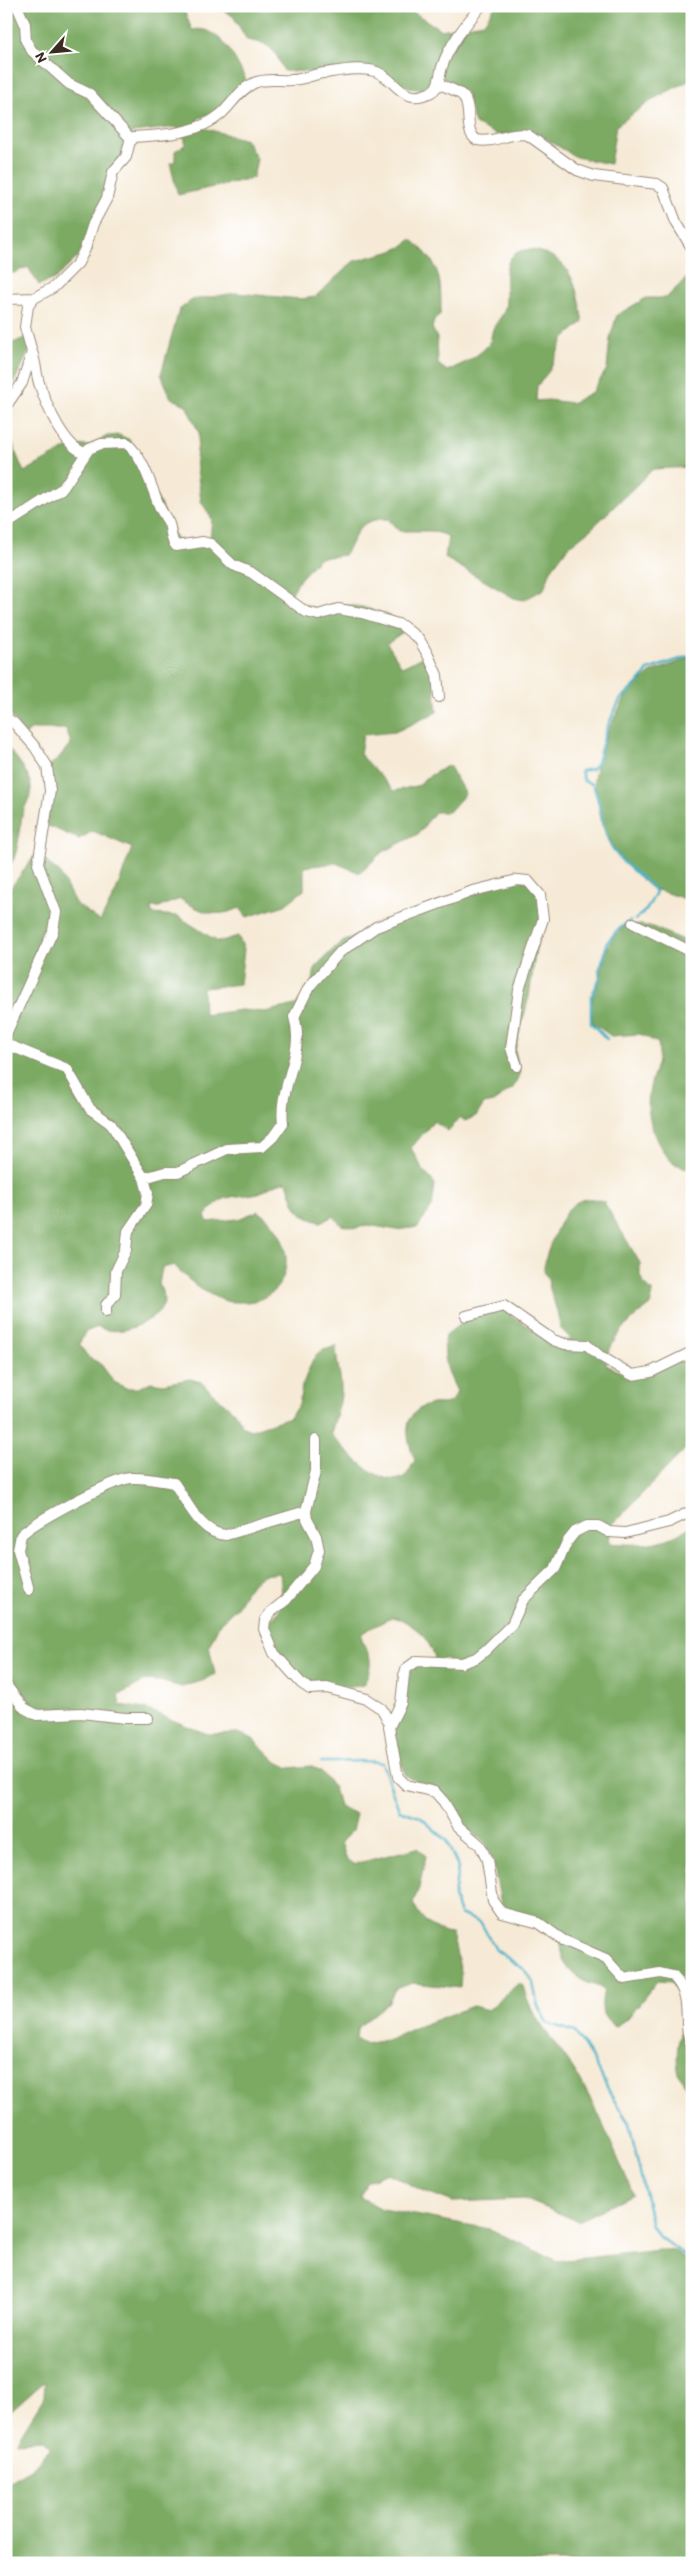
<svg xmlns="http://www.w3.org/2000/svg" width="698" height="2569" font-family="Itim,sans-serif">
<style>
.forest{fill:#7caa63;stroke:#5c6a40}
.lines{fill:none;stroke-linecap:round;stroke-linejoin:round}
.stream{stroke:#4ab2c8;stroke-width:2.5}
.minor-casing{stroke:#988a7a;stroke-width:12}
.minor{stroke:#fff;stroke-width:10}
</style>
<rect width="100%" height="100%" fill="#fff"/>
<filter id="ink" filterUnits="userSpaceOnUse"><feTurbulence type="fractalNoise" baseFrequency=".02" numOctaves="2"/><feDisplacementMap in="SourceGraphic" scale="10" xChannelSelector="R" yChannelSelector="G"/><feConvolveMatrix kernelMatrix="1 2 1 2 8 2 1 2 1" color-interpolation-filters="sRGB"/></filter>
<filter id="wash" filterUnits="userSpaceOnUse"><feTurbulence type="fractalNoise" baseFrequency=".0096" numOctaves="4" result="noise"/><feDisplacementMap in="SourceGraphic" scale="20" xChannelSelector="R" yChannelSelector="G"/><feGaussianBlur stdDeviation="1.12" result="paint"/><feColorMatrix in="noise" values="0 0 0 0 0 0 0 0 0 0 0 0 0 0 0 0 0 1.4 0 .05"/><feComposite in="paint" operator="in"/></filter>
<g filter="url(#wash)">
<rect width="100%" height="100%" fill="#f6ead6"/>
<!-- forest -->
<path class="forest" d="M6,6H186L183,8L192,30C220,24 235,59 246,80C229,95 219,113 197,119L204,128L246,140L257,159L253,178L178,195L170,163L175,162V151L185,145V139L176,127L133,132L78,257L56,278L39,285L28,267L6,276Z
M215,6H408L410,10L441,30L484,23L495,6H692V79L655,98L616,126L610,164L576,157L533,131L498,135L475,124L466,93L445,78L434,79L422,90L403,86L384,73L284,71C274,49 272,44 247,40L233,16Z
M411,239C440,264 441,275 441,313L434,321L432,328L437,338L438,364L447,371C462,364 477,358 488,345C492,340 491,332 494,327C500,317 506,313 506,300C507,288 503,270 510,259C516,251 524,249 533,250C573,257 577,289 583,322L564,338L549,371L537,386L536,401L548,400L572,403L592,392L607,369L610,338L617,315L646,298H666L692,273V467L653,469L591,529L568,547L551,570L544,589L524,600L514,598L445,558L448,536L433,531H399L388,519C355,519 360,533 344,555L319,558L300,579L289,598L319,610L339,604L362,607L388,615L406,630L387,643L402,667L425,656L434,680L437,712L395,732L363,735L360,754L394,791L420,785L424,779L449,765L465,794L449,812H435L418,834L381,853L360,873L336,863L304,867V890L285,905L247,917L240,908C214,919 203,912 180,899L159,907H151L152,914L178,916L218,942L238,936L244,949L240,984L203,988L204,1015L241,1010L265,1012L295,1005L312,989L315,967L340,943L475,887L495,880L518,877L544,892L529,996L515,1050L520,1073L513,1088L493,1102L484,1104L476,1116L465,1121L460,1117L448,1131L434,1121L411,1148L423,1170L435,1184L432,1207L418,1227L397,1230L368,1225L356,1228L341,1225L334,1216L321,1222C295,1216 295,1205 287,1182C270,1183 270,1190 258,1193C233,1199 224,1191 205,1216L208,1222L238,1219L258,1211C300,1238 296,1305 238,1302C233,1302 227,1302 223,1300C203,1293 188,1280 174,1265L162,1268L159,1284L165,1299C163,1304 161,1311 158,1313C141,1327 118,1336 98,1327L85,1332L79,1344L89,1358L100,1363L114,1382L126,1388H138L151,1382L163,1384L190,1379L201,1382L237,1415L243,1427L251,1430L290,1417L299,1404L302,1386L313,1359L321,1351L336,1346C336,1362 341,1375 341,1388C342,1405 334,1418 331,1434C343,1448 387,1496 407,1474C410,1471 412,1465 415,1460C405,1436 401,1411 432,1404C437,1403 444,1405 448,1403C454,1401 455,1396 457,1391C447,1373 443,1357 445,1336L466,1319L499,1308L551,1341L572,1340L560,1328C559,1311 551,1297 548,1280C548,1277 544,1273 544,1270C544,1259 550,1246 554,1236C563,1214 575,1190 604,1202L640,1263V1276L643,1282L652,1291L651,1305C630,1320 608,1339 606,1365L631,1377L692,1353V1442L611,1526L609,1543C638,1546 671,1545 692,1524V2097C688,2089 680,2078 678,2069C673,2035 693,2016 672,1982L657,1981L628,2018L614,2027C601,2013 600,2008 604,1990C596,1984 586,1984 579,1978C562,1967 560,1949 561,1932L501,1904L493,1861L485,1843L466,1828L438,1788L409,1778L404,1774L395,1734L396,1719L405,1706L410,1670C420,1664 425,1667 435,1658C429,1638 412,1621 392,1617L362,1633C361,1641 363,1642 366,1649C374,1661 369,1673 363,1685C345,1690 329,1684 310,1685C296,1672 263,1641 270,1621C272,1617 276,1616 278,1612C284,1603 281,1584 280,1573L263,1575L250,1585L237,1607L220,1623L209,1646L215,1674L205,1680L182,1687L159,1681L146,1680L118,1696L120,1705L145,1709L207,1734L238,1733L253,1739L277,1762L289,1768L312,1766L322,1772L334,1788L339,1806L356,1814L352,1831L341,1842L346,1858L354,1864L417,1848L426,1856L419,1888L413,1903C422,1922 432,1928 452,1934L461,1972L460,1988L413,1983L395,1989L388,2003L357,2028L356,2038L365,2044L391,2039L414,2028L473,2006L488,2010L519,1983L523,1986C532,2021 557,2043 576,2073C599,2111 615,2153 633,2194L578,2221L524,2199L453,2202L419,2189L388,2173L367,2181L360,2197L382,2209L490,2229L557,2261L659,2250L675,2251L692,2265V2563H6V2483L32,2468L51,2448L43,2440L16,2442L44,2397L45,2381L6,2416V894L36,854L59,872L75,903L100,921L115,894L132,848L93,831L79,839L46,825L50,785L44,768L56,761L71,743L66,729H32L25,735L6,709V419L15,451L24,472L73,445L89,446L107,436L119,435L130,440L178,542L210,539L212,519L201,501L196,460L199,433L186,405L171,398L161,374L179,310L192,300L236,293L300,299L315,297L354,261L389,252L404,246Z
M27,337L31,347L6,399V346Z
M692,657V901L651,888L628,867L615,851L602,825L594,780L596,766L609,728L626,696L650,673Z
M6,746C16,757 25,767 30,782C34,794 25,804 22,815C19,831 19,859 6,871Z
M629,924L650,926L692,944V1170C686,1168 678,1166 674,1163C654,1147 644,1112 650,1088C653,1072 662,1059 658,1043L640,1034L611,1036L593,1023C591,1014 591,1003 593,995C595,989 600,983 601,977C603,956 609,934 629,924Z"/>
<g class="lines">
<!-- stream -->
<path class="stream" d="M689,199L692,198
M692,464V467
M635,920L647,909L656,892C641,874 621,866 610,844C600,825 602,802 592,784L584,781L581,771L592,769L597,763L607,727L620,700L641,680L648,670L692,655
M607,1039L591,1023V997L600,978L599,970L605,954L606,944L618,929L630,921
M321,1762C342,1763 362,1758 382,1763L399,1810L420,1817L446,1840L458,1867L454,1897L460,1914L481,1923L496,1950L525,1970L533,1983L538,2006L547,2023L575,2032L595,2063L612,2097L629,2123L652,2226L659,2236L692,2261"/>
</g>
</g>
<g filter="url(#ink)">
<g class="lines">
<defs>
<path id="minor" d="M17,6L25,24L26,41L32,51L69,84L90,94L132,140
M438,84C446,87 457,90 463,96C473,108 463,132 477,140C494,144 510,131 528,135L577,170L594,176L657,184L663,188L676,222L692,248
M6,299L34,298
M32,352C36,363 36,375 40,386C47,406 64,447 85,453
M6,406L22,383L32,352L25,327L28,306L34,298L54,287L78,263L85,249L93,224L107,198L113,172L126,157L130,141L134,137C162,135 198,134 221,114C232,104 239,90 254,83C265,78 279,81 291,80C302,80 313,74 324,73C339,71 363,66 377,72C397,80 402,105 429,93C440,89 439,76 442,67C449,45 466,24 481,6
M10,522L63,488L89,449L101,444L126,443C144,457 151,487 160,508C162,513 167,519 169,524C172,533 170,539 176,546L203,542L211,544L233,565L252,573L306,612L318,615L338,609L362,613L401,625L419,639L428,655L437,675L439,697
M6,718L14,723L35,747L47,766L50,791L38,864L56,912L53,931L6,1034
M633,923L692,952
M6,1044L67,1069L90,1109L111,1124L144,1178L148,1193L146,1205L128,1231L126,1250L116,1271L115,1295L106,1305V1312
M144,1178L165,1172H178L227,1149L262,1147L273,1137L283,1123C278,1086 306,1053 294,1017L309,987L340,952L376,927L473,891L517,880L528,881L540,895L543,919L519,990L511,1048L517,1066
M466,1316L504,1306L553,1340L565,1344L587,1345L600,1356L632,1375L651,1372L692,1352
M316,1440V1471L306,1511L307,1519L316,1536L319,1550L314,1566L286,1600L271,1612L265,1620L264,1629L274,1653L301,1683L310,1689L327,1688L367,1699L382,1709L390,1724
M692,1511L669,1522L625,1533L609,1532L598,1526H587L575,1532L567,1542L555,1569L523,1600L512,1624L486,1650L476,1658L462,1663L417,1661L407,1668L404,1675L401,1703L389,1727L398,1777L406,1785L435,1792L444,1802L458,1826L480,1845L487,1860L493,1900L502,1913L539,1923L563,1940L606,1959L624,1979L660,1973L673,1976C696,2000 680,2021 692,2046
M29,1590L18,1550L21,1535C35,1521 112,1480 131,1478C145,1477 161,1481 174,1483C187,1501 200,1534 226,1535L306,1511
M6,1685L24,1708L37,1715L81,1713L125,1718H148"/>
</defs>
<!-- minor casing -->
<use href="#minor" class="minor-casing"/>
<!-- minor -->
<use href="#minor" class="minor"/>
</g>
</g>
<!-- margin -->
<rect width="698" height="2569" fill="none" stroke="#fff" stroke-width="25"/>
<!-- north arrow -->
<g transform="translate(52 52) rotate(243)" stroke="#ffffff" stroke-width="4" paint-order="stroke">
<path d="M0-4L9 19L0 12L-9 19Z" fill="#3b2a1e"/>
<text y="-8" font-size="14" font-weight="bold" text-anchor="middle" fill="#3b2a1e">N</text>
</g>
</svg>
